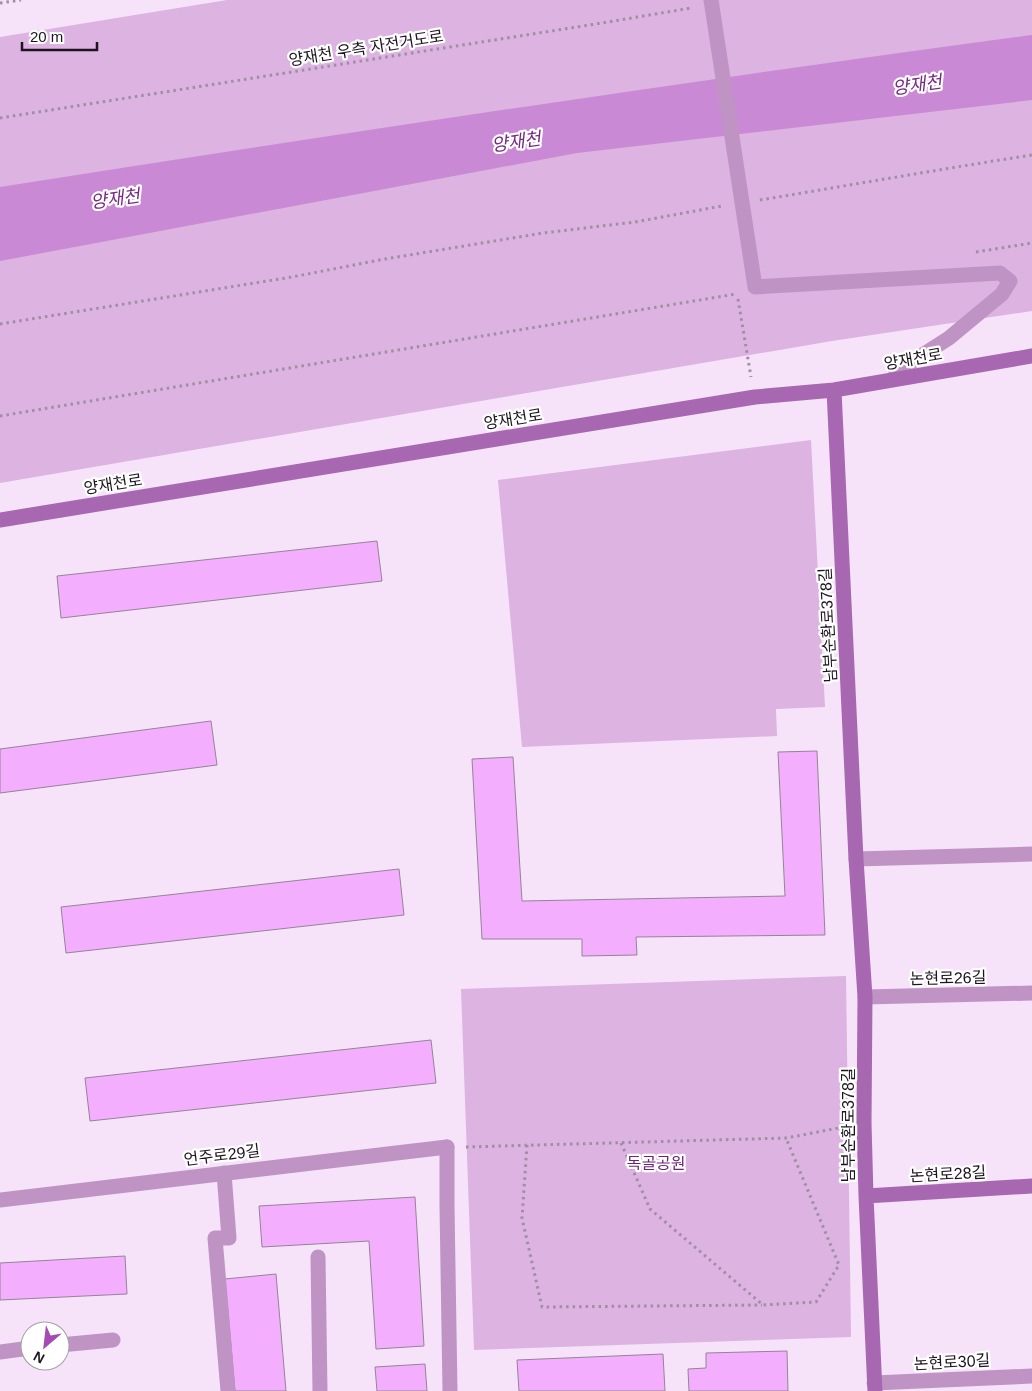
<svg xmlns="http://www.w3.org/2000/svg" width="1032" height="1391" font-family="Arial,'Noto Sans KR',sans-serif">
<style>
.green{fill:#dcb3e1}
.water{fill:#ca89d4}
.building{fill:#f3affd;stroke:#958397}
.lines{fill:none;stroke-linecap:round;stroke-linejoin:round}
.path{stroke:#9e90a1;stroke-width:3;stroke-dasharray:2.5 4;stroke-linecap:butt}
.lane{stroke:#bf94c5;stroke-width:15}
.street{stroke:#bf94c5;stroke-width:15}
.secondary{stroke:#a768b1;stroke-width:15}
.labels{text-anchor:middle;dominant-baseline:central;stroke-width:4.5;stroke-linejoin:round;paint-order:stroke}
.street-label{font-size:16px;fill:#1c151d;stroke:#fff}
.park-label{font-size:16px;fill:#70217c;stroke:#fff}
.water-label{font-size:18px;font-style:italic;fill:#772984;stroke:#fff}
</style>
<rect width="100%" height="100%" fill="#f6e3f9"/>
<!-- green -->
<path class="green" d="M227,0H1032V311L832,341L0,483V37Z
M811,440L825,707L776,709L777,736L522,747L498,480Z
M846,976L851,1337L474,1350L461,989Z"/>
<!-- water -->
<path class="water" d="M1032,35V100L577,153L0,261V187C344,133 687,81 1032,35Z"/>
<!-- building -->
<path class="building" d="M377,541L382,581L61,618L57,576Z
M211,721L217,765L0,793V749Z
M817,751L825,935L636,937L637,955L582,956V939H482L472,759L513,757L522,901L785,896L778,752Z
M399,869L404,915L66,953L61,907Z
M431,1040L436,1083L90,1121L85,1078Z
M415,1197L424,1346L376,1349L369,1241L262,1247L259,1206Z
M125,1256L127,1294L0,1300V1263Z
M276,1274L286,1391H235L225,1279Z
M787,1351L788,1391H689L688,1369L706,1368V1353Z
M663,1354L665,1391H519L517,1360Z
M425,1364L427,1391H377L375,1367Z"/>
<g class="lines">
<!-- path -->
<path class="path" d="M0,3L21,0
M0,118L602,23L691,8
M760,200C851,185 941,169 1032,155
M976,252L1032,243
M738,299L751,377
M0,324L292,277L379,260L543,233L635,222L722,206
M0,416L736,294
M621,1143L650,1209L763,1305L816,1302L839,1265L786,1138
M527,1145L522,1218L542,1307L762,1305
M466,1147L786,1138L844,1127"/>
<!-- lane -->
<path class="lane" d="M856,859L1032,854
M447,1147V1206L450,1391
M224,1173L229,1238H215L228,1391
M318,1257L320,1391
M60,1345L113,1340
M0,1352L30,1348"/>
<!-- street -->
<path class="street" d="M711,0L755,287L1000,273L1010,281L1002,294L949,338L896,372
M865,997L1032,993
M0,1200L447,1147
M874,1383L1032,1376"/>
<!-- secondary -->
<path class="secondary" d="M834,390L856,859L865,997L864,1123L866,1196L875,1391
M0,520L755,397L834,390L1032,356
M866,1196L1032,1186"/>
</g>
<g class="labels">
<!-- street labels -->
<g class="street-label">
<text transform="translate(366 48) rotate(-9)">양재천 우측 자전거도로</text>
<text transform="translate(913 359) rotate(-10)">양재천로</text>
<text transform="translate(513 419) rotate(-9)">양재천로</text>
<text transform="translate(113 484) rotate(-9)">양재천로</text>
<text transform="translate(828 625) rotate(-93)">남부순환로378길</text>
<text transform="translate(948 978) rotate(-1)">논현로26길</text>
<text transform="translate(848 1125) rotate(-90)">남부순환로378길</text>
<text transform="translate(222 1155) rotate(-7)">언주로29길</text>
<text transform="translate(948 1174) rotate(-3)">논현로28길</text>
<text transform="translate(952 1362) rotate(-3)">논현로30길</text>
</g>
<!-- park labels -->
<g class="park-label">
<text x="656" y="1163">독골공원</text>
</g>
<!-- water labels -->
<g class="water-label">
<text transform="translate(917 85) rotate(-8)">양재천</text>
<text transform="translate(516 142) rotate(-8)">양재천</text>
<text transform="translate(115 199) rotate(-8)">양재천</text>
</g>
</g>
<!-- north arrow -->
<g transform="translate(45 1346) rotate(208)"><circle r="24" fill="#ffffff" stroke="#a4a1a5"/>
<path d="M0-4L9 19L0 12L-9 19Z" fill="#a64ab4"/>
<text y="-8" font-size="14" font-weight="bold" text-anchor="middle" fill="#1c151d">N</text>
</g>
<!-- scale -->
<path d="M22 42v8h75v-8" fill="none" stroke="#1c151d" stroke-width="2.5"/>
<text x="30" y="42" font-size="15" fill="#1c151d" stroke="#ffffff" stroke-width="4" paint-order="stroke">20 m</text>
</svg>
